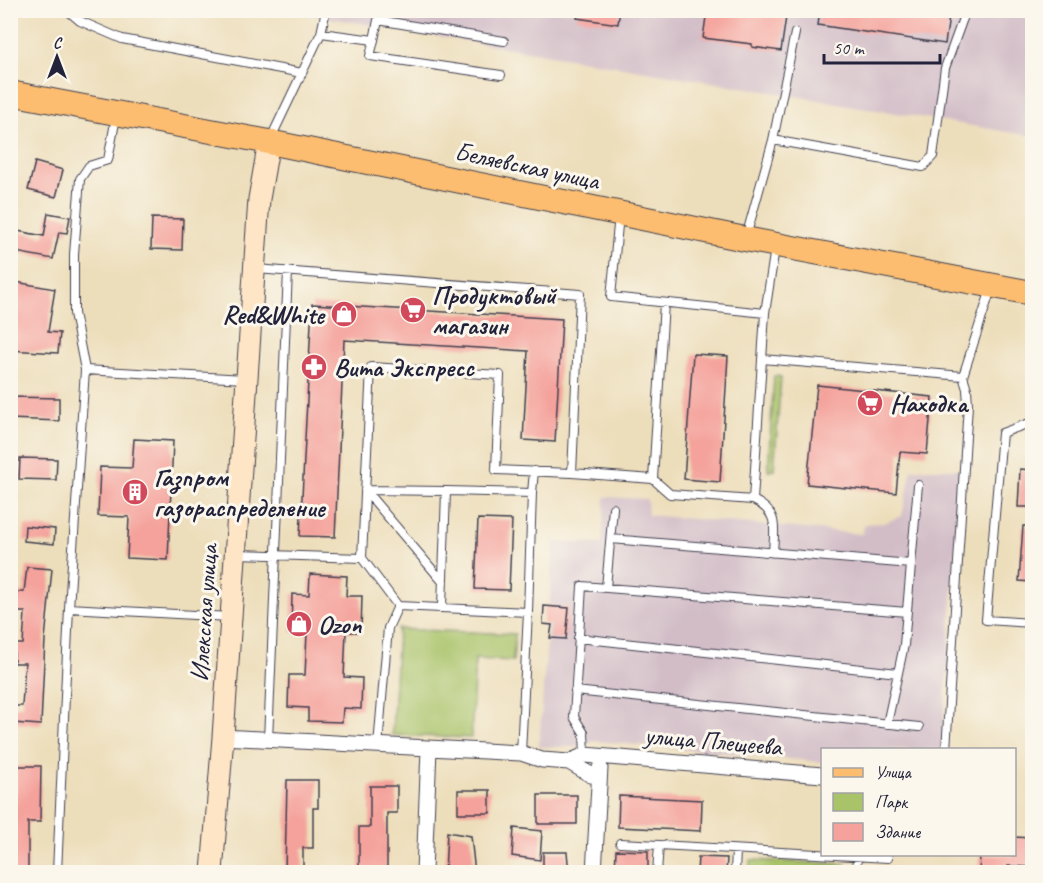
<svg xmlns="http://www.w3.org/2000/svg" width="1043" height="883" font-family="Caveat,sans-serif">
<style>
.industrial{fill:#d2bdc7}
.green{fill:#a9c369;stroke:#667252;stroke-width:1.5}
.building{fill:#f4a29b}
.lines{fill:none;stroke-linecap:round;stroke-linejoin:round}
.lane-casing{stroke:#403e4e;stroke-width:10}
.street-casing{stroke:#403e4e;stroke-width:17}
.secondary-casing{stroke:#403e4e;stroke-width:23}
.primary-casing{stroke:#403e4e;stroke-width:26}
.lane{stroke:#fff;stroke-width:8}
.street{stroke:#fff;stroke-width:15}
.secondary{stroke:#fee5c5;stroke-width:21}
.primary{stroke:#fcbd6f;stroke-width:24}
.labels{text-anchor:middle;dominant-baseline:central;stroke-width:6;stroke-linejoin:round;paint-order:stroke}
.street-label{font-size:26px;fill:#22223b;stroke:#fbf7ec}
.poi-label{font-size:26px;font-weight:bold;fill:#22223b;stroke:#fbf7ec;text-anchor:start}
</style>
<rect width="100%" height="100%" fill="#fbf7ec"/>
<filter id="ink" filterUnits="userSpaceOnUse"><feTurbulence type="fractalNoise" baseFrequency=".0167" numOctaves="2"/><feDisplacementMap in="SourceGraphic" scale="12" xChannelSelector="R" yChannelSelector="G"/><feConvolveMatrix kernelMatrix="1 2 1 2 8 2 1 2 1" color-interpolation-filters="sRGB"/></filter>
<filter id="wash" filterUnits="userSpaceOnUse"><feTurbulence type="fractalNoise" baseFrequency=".008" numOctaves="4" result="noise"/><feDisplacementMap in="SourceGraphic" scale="24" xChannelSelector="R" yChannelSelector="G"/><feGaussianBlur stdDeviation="1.35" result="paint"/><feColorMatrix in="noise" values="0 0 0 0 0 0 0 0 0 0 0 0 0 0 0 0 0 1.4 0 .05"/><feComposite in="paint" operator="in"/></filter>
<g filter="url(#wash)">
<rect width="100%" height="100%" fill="#eddebb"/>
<!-- industrial -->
<path class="industrial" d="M288,11H1032V136Z
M912,469H961L942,749L822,750V762L594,741L580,747H539L554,542L602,544L605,497L647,499L648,515L862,534L865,524L883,523L902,516Z"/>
<!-- green -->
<path class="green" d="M774,376L781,377L774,469L768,470Z
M398,629L515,634L513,661L475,659L471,738L392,735Z
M750,860L845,864L844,872H750Z"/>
<g id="blocks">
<!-- building -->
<path class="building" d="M578,10H620L618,24L577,18Z
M707,10H787L781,51L752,47V44L703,38Z
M820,10H950L945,44L818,25Z
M35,162L63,170L56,197L28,190Z
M48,213L70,217L67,233L59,232L53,259L10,251L12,230L44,236Z
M152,218L183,219L182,250L151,249Z
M10,281L55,289L48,332L60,333L58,353L10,350Z
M312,304L562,319L555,442L523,440L528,351L344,340L335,537L300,536Z
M693,354L728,356L720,482L684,479Z
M817,385L932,397L927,454L900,452L896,493L807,484Z
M10,397L59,398V421L10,419Z
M134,439L173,441L168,560L127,558L129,517L98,516L100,467L132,468Z
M20,458L57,459L56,480L19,479Z
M1020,469L1032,470V507H1018Z
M478,519L512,520L509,590L475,589Z
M25,526L55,529L54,544L24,541Z
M1023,526H1032V582L1019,581Z
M27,567L52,569L45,639L41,725L13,723L15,706H22L25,663H14V644H23L25,612H10V592H24Z
M310,574L347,576L346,596H362L361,632H346L344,677L362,678L361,709L343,708L342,722L308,721V708L288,707L289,675H305L307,633L291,632L292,594L309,595Z
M544,606L569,608L566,639L550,638L552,625L543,624Z
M16,766H41L40,822H28V873H10V796L16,797Z
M287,780H318V808H313V848H303V873H285Z
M370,786H397V813H387V873H359V827H370Z
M458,790H490V813H458Z
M538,795H577V824H538Z
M619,796L702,800L701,831L618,827Z
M514,828L542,831L540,860L512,856Z
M447,832L471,836L475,873H445Z
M1014,837L1032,838V867L1008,866V873H979L980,855H1014Z
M616,850L648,851V873H615Z
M543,852H567L569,873H543Z
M698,857L727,858L726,873H697Z"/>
</g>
</g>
<g filter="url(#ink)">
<use href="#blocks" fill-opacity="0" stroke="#403e4e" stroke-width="1.5"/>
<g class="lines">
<defs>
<path id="lane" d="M67,10L80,21L122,39L302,73
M321,33L374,40L370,56L501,75
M374,40L378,20L504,41
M271,138L321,33L326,10
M773,140L795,33
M619,215L611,297L765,313
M746,237L773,140L923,167L933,156L945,68L966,10
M256,269L580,294L572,473L496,470L500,375L371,367L362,558
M762,359L963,376
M85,370L245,379
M1032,422L1002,433L986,620L1032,623
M572,473L653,479L670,494L753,500C780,513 774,528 773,553
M653,479L664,303
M365,490L443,582
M365,490L446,491
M532,493L534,471
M753,500L765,313L775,248
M611,539L911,564
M236,554L362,558L398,606L388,628L378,746
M606,588L613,508
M398,606L528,612L521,753
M442,607L446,491L532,493L528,612
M69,608L230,617
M578,638L898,673L904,645L918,485
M575,691L919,727
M887,724L898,673
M268,740L288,271
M946,750L968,405L967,389L963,376L991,289
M585,755L584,733L574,717L582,586L907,612
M620,843L659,845L657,872
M659,845L888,858
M57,872L69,608L85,370L74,313V254L80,179L89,166L108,160L116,117
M735,872L736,850
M856,872L857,856"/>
<path id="street" d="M223,737L521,753L542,760L569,762L591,775L599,776
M569,762L585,755L822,775
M424,872L429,749
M594,872L600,768"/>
<path id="secondary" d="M212,872L223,737L259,199L269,142"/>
<path id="primary" d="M10,93L269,142L745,239L1032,293"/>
</defs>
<!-- lane casing -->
<use href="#lane" class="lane-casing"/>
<!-- street casing -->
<use href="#street" class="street-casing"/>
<!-- secondary casing -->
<use href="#secondary" class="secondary-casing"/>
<!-- primary casing -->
<use href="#primary" class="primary-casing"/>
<!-- lane -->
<use href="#lane" class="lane"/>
<!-- street -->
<use href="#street" class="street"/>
<!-- secondary -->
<use href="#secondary" class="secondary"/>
<!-- primary -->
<use href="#primary" class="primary"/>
</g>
</g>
<!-- icons -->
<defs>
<symbol id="supermarket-disc" viewBox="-11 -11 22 22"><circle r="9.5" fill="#d1495b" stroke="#fbf7ec"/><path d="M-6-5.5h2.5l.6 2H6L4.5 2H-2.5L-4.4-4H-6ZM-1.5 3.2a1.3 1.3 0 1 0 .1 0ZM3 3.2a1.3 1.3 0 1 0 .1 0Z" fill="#fff"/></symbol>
<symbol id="shop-disc" viewBox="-11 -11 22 22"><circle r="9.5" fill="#d1495b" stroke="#fbf7ec"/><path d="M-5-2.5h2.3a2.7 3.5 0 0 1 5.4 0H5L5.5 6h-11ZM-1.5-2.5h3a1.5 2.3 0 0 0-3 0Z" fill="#fff"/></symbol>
<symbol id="pharmacy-disc" viewBox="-11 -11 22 22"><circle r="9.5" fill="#d1495b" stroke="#fbf7ec"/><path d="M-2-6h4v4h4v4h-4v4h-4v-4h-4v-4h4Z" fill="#fff"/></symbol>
<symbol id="building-disc" viewBox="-11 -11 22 22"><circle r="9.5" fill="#d1495b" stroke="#fbf7ec"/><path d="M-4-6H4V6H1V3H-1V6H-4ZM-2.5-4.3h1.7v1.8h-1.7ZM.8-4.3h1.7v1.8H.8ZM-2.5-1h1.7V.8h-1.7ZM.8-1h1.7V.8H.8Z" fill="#fff"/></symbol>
</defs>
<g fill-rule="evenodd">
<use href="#supermarket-disc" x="398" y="295" width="30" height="30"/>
<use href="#shop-disc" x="329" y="299" width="30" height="30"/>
<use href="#pharmacy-disc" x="299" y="352" width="30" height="30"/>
<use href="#supermarket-disc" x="855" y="388" width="30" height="30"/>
<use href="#building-disc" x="120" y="477" width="30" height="30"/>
<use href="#shop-disc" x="284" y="609" width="30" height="30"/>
</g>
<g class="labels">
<!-- street labels -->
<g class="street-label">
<text transform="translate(527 166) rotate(12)">Беляевская улица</text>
<text transform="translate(204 613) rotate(-86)">Илекская улица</text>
<text transform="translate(713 741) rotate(5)">улица Плещеева</text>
</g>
<!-- poi labels -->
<g class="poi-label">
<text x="432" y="295">Продуктовый<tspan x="432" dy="30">магазин</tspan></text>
<text x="324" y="314" text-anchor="end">Red&amp;White</text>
<text x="334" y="367">Вита Экспресс</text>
<text x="890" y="403">Находка</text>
<text x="154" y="477">Газпром<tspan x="154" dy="30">газораспределение</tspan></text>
<text x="318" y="624">Ozon</text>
</g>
</g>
<!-- margin -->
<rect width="1043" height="883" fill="none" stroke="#fbf7ec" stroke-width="36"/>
<!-- legend -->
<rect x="821" y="748" width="195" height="108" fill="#fbf7ec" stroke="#a4a2a5" stroke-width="1.5"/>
<rect x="833" y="768" width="30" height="9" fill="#fcbd6f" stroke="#a4a2a5" stroke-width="1.5"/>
<text x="875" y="778" font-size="18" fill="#22223b">Улица</text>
<rect x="833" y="793" width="30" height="18" fill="#a9c369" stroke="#a4a2a5" stroke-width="1.5"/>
<text x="875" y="808" font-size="18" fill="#22223b">Парк</text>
<rect x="833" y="823" width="30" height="18" fill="#f4a29b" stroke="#a4a2a5" stroke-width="1.5"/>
<text x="875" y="838" font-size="18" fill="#22223b">Здание</text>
<!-- north arrow -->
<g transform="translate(57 57)" stroke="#fbf7ec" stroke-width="4.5" paint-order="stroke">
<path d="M0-4.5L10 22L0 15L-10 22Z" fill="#22223b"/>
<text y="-9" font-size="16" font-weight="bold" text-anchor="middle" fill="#22223b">С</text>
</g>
<!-- scale -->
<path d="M824 54v9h116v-9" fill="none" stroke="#22223b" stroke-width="3"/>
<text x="833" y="54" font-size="18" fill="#22223b" stroke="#fbf7ec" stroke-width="4.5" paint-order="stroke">50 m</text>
</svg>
